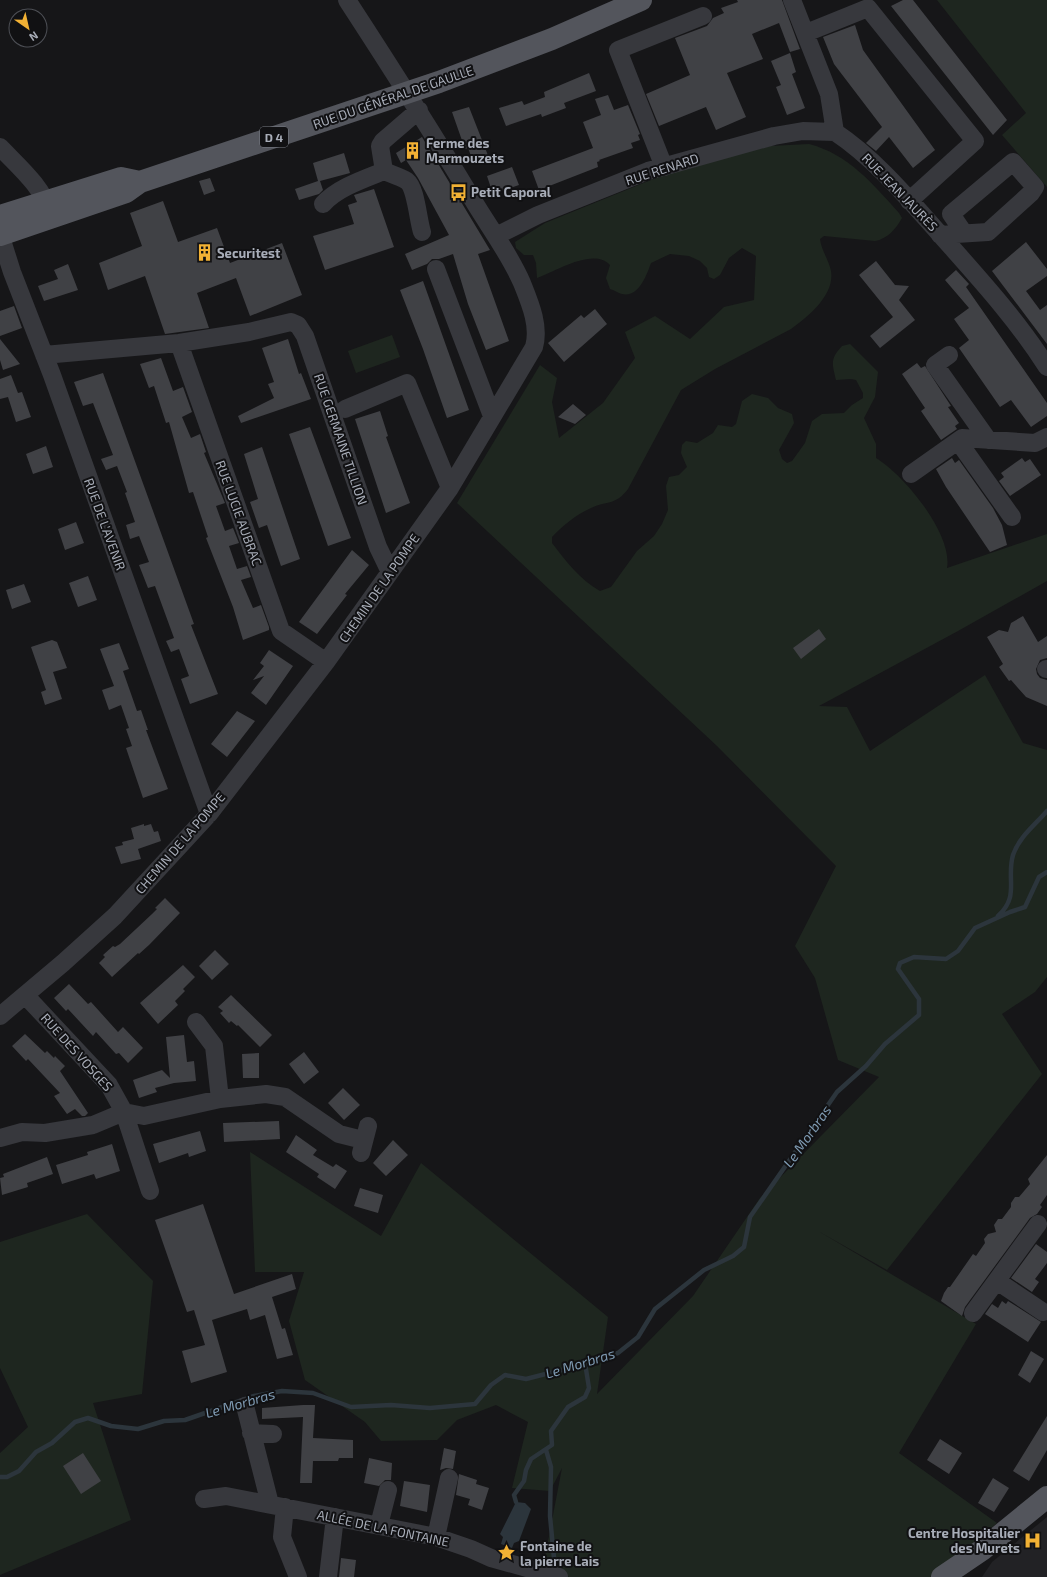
<svg xmlns="http://www.w3.org/2000/svg" width="1047" height="1577" font-family="'Exo 2',sans-serif">
<style>
.built{fill:#222225}
.green{fill:#1e261f}
.water{fill:#2c353c}
.lines{fill:none;stroke-linecap:round;stroke-linejoin:round}
.stream{stroke:#2c353c;stroke-width:4.5}
.building{fill:#404145}
.minor{stroke:#37383d;stroke-width:18}
.major{stroke:#53555c;stroke-width:22}
.labels{text-anchor:middle;dominant-baseline:central;stroke-width:4;stroke-linejoin:round;paint-order:stroke}
.shield{fill:#111113;stroke:#7b7e86;stroke-width:1}
.shield-label{font-size:12px;font-weight:bold;fill:#a8adb8}
.street-label{font-size:13px;fill:#a8adb8;stroke:#111113}
.poi-label{font-size:13px;font-weight:bold;fill:#a8adb8;stroke:#111113;text-anchor:start}
.water-label{font-size:14px;font-style:italic;fill:#7f9bb3;stroke:#111113}
</style>
<rect width="100%" height="100%" fill="#161618"/>
<!-- built -->
<path class="built" d="M1047,1517V1577H982L992,1562Z"/>
<!-- green -->
<path class="green" d="M937,0H1047V187L1002,135L1026,113Z
M809,144C848,154 873,184 899,213L902,218C896,229 887,239 875,241L824,236L820,239C821,250 829,260 831,271C835,295 808,317 791,329L715,369L681,390L628,489C615,506 608,500 591,508C574,516 565,524 552,537V543C566,561 579,579 600,591L611,587L637,551L654,536L662,524L668,510L666,486L669,477L679,475L687,467L681,453L682,445L686,441L697,443L713,433L718,425L732,427L736,424L742,401L752,394L768,398L778,408L792,414L794,423L779,450L782,459L787,463L792,461L805,443L812,421L822,414L844,413L852,405L863,398V393L856,380C849,378 844,380 836,380C832,363 830,359 842,346L850,344L878,372L875,397L864,418L876,444V458C904,475 953,534 947,568L1047,534V581L958,631L819,706L847,707L870,751L985,675L1023,743L1047,750V977L1035,992L1002,1014L1042,1074L887,1270L818,1231L976,1324L899,1453L997,1523L936,1575L930,1577H569L545,1557L562,1468L550,1491L512,1488L528,1422L496,1405L457,1420L437,1440L381,1441L365,1422L305,1380L289,1321L304,1272H255L250,1152L381,1236L421,1163L608,1317L597,1394L693,1296L760,1198L879,1077L838,1060L815,978L795,946L836,866L717,746L457,503L540,365L557,378L552,402L559,438L603,403L635,358L625,332L655,316L690,339L724,307L754,300L756,256L742,248L729,258L720,275L714,279L709,277L707,268L700,261L689,256L670,254L651,263C647,274 639,298 622,294C618,293 614,290 610,289L606,278L610,265C593,247 555,272 537,278L536,263L533,255H524L516,248L515,242L545,223L678,169L770,146Z
M392,335L400,357L356,373L348,351Z
M87,1214L153,1281L142,1394L93,1403L131,1520L0,1575V1453L28,1427L0,1368V1242Z"/>
<!-- water -->
<path class="water" d="M516,1502L525,1503L531,1509L519,1541L514,1543L512,1548L501,1544L503,1537L500,1534Z"/>
<g class="lines">
<!-- stream -->
<path class="stream" d="M998,916C1020,896 1006,879 1013,855C1019,837 1035,825 1047,811
M546,1450L551,1467L550,1516L554,1558
M0,1477H7L19,1471L36,1452L52,1443L75,1422L88,1418L111,1426L138,1429L164,1421L185,1420L254,1396L282,1391L313,1393L351,1407L391,1405L430,1408L475,1404L491,1385L505,1375L526,1379L569,1368L618,1353L638,1337L655,1309L704,1270L733,1256L744,1247L750,1217L837,1092L866,1066L885,1044L919,1015V999L898,969L900,963L914,957L946,959L958,951L975,928L1010,912L1025,907L1039,877L1047,872
M516,1502L514,1495L524,1481L526,1470L531,1459L552,1445L551,1431L568,1407L585,1397L589,1388L585,1363"/>
</g>
<!-- building -->
<path class="building" d="M737,0H782L800,49L790,52L779,23L752,34L763,59L727,73L746,117L716,130L706,107L659,126L646,94L690,75L675,38L707,26L713,18L724,13L721,8L738,2Z
M903,0H913L1007,120L993,135L891,6Z
M855,25L863,50L935,150L913,168L889,137L876,151L866,143L882,127L834,64L823,37Z
M790,53L796,72L792,74L805,108L787,115L776,87L781,85L771,61Z
M589,73L596,91L564,103L566,108L542,117L541,114L506,126L499,108L522,101L524,105L545,97L544,92Z
M608,95L614,110L628,105L640,134L638,135L640,140L631,143L633,148L599,160L600,161L597,162L598,167L539,190L532,171L593,148L583,122L601,115L595,99Z
M469,107L489,158L474,164L468,148L465,149L452,112Z
M422,137L490,250L478,254L509,341L486,350L468,304L453,254L439,259H432L427,264L412,270L405,254L449,235L418,178L406,160L401,163L396,153Z
M344,153L350,173L320,181L323,190L319,194L299,200L295,189L318,181L313,163Z
M512,167L519,185L493,194L487,176Z
M210,178L215,191L204,195L199,181Z
M374,189L394,247L325,270L313,236L354,224L348,205L357,202L354,195Z
M163,201L178,242L217,228L230,263L282,243L302,295L250,316L236,278L197,293L209,328L165,334L145,276L108,290L99,263L142,246L130,213Z
M1026,242L1047,269V276L1026,291L1040,310L1047,305V344L992,271Z
M876,261L895,285L909,286L899,300L915,320L880,348L870,336L893,317L859,275Z
M68,264L78,290L44,301L38,286L58,279L54,270Z
M956,270L969,284L966,287L1047,403V416L1031,427L1011,400L1000,407L959,348L969,340L954,319L969,308L945,280Z
M423,281L469,410L447,418L423,349L400,290Z
M14,306L22,328L0,336V311Z
M595,309L607,324L564,362L548,343L581,315L584,318Z
M0,339L20,364L3,370L0,360Z
M288,339L299,374L301,373L311,399L241,423L238,416L274,398L268,384L274,382L262,348Z
M161,358L173,391L183,387L192,412L182,417L191,438L200,434L206,452L204,453L225,503L216,506L225,531L233,528L239,543L229,546L237,569L247,566L251,577L241,580L253,608L261,605L269,627V630L243,640L233,607L206,538L208,537L193,492L189,493L169,422L166,423L154,386L149,388L140,364Z
M917,363L921,368L925,366L951,406L948,407L959,423L955,426L957,429L941,440L921,411L925,408L902,374Z
M103,373L194,624L191,625L218,694L190,704L181,679L189,676L179,649L171,652L166,641L174,638L155,586L148,588L139,565L149,562L139,536L130,539L126,525L135,522L125,493L127,492L117,466L106,470L101,459L113,455L93,403L83,406L74,382Z
M11,375L18,393L22,392L31,417L16,422L8,397L0,399V379Z
M573,404L586,415L575,424L558,417Z
M380,411L388,436L386,437L410,503L386,513L355,419Z
M310,427L351,538L328,546L289,434Z
M46,446L53,467L33,474L26,454Z
M262,447L300,559L281,566L267,525L259,528L250,502L258,499L244,454Z
M952,458L955,463L959,460L993,508L1002,525L1007,545L990,552L946,487L936,469Z
M1022,458L1025,462L1030,459L1041,475L1010,496L999,481L1004,477L1001,473Z
M76,522L84,543L65,550L58,529Z
M352,550L369,565L345,594L347,595L317,634L299,622Z
M88,576L97,600L78,607L69,583Z
M24,584L31,602L12,609L6,590Z
M1023,616L1038,642L1047,636V658L1040,660L1036,669L1037,674L1040,678L1047,680V706L1026,697L1011,680L1009,681L999,667L1003,664L987,637L999,630L1008,632L1011,623Z
M819,629L826,639L801,659L793,648Z
M52,640L57,642L67,668L53,672L62,699L45,705L41,692L46,690L31,647Z
M119,643L129,669L123,671L137,711L141,710L148,730H146L168,789L143,798L126,748L132,746L126,729L129,728L121,705L109,710L102,690L114,686L100,649Z
M269,650L293,666L266,705L251,693L264,676L253,680L264,666L260,663Z
M237,711L255,721L227,757L211,744Z
M144,824V826L151,824L154,832L158,831L161,841L138,849L141,859L121,864L115,847L123,845L122,842L134,839L131,828Z
M165,898L180,913L149,945L139,954L138,953L112,977L99,963L105,957L103,955L113,946L115,947L120,944L152,914L157,909L155,908Z
M215,950L229,964L212,980L199,966Z
M183,965L195,977L183,989L185,991L175,1001L178,1005L158,1024L140,1003Z
M69,984L88,1004L91,1002L118,1032L123,1027L143,1048L128,1063L119,1053L116,1054L96,1032L93,1036L68,1009L66,1011L54,998Z
M231,995L272,1035L260,1047L238,1025L237,1026L231,1021L229,1023L220,1013L223,1011L218,1007Z
M25,1034L45,1053L47,1051L54,1058L55,1056L65,1066L60,1071L88,1113L85,1116H82L75,1109L67,1114L54,1096L60,1093L28,1059L26,1061L12,1046Z
M184,1035L187,1062L194,1061L196,1081L174,1083L155,1088L157,1092L139,1098L133,1080L162,1070L170,1078L166,1037Z
M304,1052L319,1072L304,1084L289,1064Z
M259,1053V1078H243L242,1054Z
M343,1088L360,1105L344,1120L328,1103Z
M279,1121L280,1139L224,1142L223,1123Z
M200,1131L206,1151L189,1157L188,1153L159,1163L153,1144Z
M296,1135L317,1150L313,1155L333,1167L336,1164L347,1171L335,1189L317,1177L319,1174L286,1152Z
M393,1140L408,1155L386,1176L373,1163Z
M112,1144L120,1171L96,1179L94,1174L62,1184L56,1165L88,1155L87,1152Z
M1047,1155V1195L1040,1205L1042,1207L1037,1214L1030,1218L965,1307L962,1316L941,1301L944,1293L948,1287H950L973,1254L976,1256L985,1243L984,1239L988,1234L996,1232L994,1225L998,1219H1002L1011,1207V1203L1015,1197H1019L1030,1184L1028,1179Z
M47,1157L53,1174L27,1183L28,1187L2,1195L0,1178L4,1177L3,1174Z
M360,1188L383,1195L378,1213L354,1206Z
M203,1204L234,1294L292,1274L296,1289L272,1297L282,1329L285,1328L293,1355L277,1359L265,1315L250,1320L247,1309L212,1320L227,1372L191,1383L182,1351L205,1345L194,1310L187,1312L155,1220Z
M1036,1244L1047,1252V1263L1035,1279L1039,1282L1032,1292L1011,1278Z
M1002,1301L1006,1304L1008,1301L1041,1322L1028,1342L985,1314L992,1304L998,1308Z
M1031,1351L1044,1359L1030,1383L1018,1375Z
M303,1405H315L313,1438L353,1440V1458H339L338,1461H313L312,1483H300L303,1417L262,1419V1408Z
M1047,1416V1450L1029,1481L1013,1471Z
M940,1439L962,1453L949,1474L927,1460Z
M444,1448L456,1451L453,1469L446,1468L440,1470Z
M83,1453L101,1481L81,1494L63,1466Z
M369,1458L392,1463L391,1480H385L379,1486L364,1483Z
M459,1474L477,1480L476,1484L489,1488L482,1510L468,1505L470,1499L456,1495Z
M993,1478L1009,1488L994,1512L978,1503Z
M404,1481L430,1485L427,1512L400,1506Z
M341,1558L356,1560L354,1577H339Z"/>
<g class="lines">
<!-- minor -->
<path class="minor" d="M792,0L829,94L835,132C874,158 906,196 938,232C976,275 1016,318 1047,367
M806,33L868,8L975,141L909,201
M0,147C20,168 42,186 51,214
M664,167L618,50L703,16
M384,171C391,174 401,177 407,181C416,188 418,220 422,232
M323,204C337,188 364,179 384,171L380,146L383,141L419,110
M0,234L12,272L52,375L209,814
M940,235L988,232L1031,193L1035,187L1013,162L951,214L964,233
M496,236L538,215L648,171L774,136L803,131L835,132
M436,269L492,416
M179,343L281,631L326,662
M44,355L179,343L249,332L291,322L298,325L305,336L378,547L390,572
M949,355L935,365L988,440
M345,409L407,383L450,488
M958,441L1012,517
M911,474L962,438L1035,443L1047,437
M1046,669H1047
M25,995L109,1085L124,1112L150,1191
M0,1016L63,963L115,916L209,814L326,662L450,488L534,347C540,326 530,303 522,283C509,253 489,227 473,200C432,132 390,66 347,0
M196,1022L214,1046L220,1099
M0,1138L22,1132L45,1133L93,1125L124,1112L144,1116L220,1099L266,1094L285,1097L339,1134L363,1140
M361,1153L368,1126
M997,1281L1043,1312
M973,1313L1038,1224
M245,1406L270,1504
M251,1433L273,1434
M204,1499L226,1496L436,1537L471,1549L491,1558L559,1577
M285,1507L282,1537L298,1577
M379,1525L388,1490
M436,1537L449,1478
M328,1577L335,1517"/>
<!-- major -->
<path class="major" d="M0,216L121,178L140,182
M0,235L126,192L140,182L439,82L552,39L641,0
M942,1577L982,1550L1047,1497"/>
</g>
<!-- icons -->
<defs>
<symbol id="building-bare" viewBox="-9 -9 18 18"><path d="M-4-6H4V6H1V3H-1V6H-4ZM-2.5-4.3h1.7v1.8h-1.7ZM.8-4.3h1.7v1.8H.8ZM-2.5-1h1.7V.8h-1.7ZM.8-1h1.7V.8H.8Z" fill="#f2b134" stroke="#111113" stroke-width="2.5" paint-order="stroke"/></symbol>
<symbol id="bus-bare" viewBox="-9 -9 18 18"><path d="M-5-6H5V4H4V6H2V4H-2V6H-4V4H-5ZM-3.5-4V0h7V-4ZM-3.5 1.2v1.5H-2V1.2ZM2 1.2v1.5H3.5V1.2Z" fill="#f2b134" stroke="#111113" stroke-width="2.5" paint-order="stroke"/></symbol>
<symbol id="hospital-bare" viewBox="-9 -9 18 18"><path d="M-5-5h3v3.5h4V-5h3V5h-3V1.5h-4V5h-3Z" fill="#f2b134" stroke="#111113" stroke-width="2.5" paint-order="stroke"/></symbol>
<symbol id="sight-bare" viewBox="-9 -9 18 18"><path d="M0-6L1.8-2.2L6-1.7L2.9 1.2L3.7 5.4L0 3.3L-3.7 5.4L-2.9 1.2L-6-1.7L-1.8-2.2Z" fill="#f2b134" stroke="#111113" stroke-width="2.5" paint-order="stroke"/></symbol>
</defs>
<g fill-rule="evenodd">
<use href="#building-bare" x="400" y="138" width="25" height="25"/>
<use href="#bus-bare" x="446" y="180" width="25" height="25"/>
<use href="#building-bare" x="192" y="240" width="25" height="25"/>
<use href="#hospital-bare" x="1020" y="1528" width="25" height="25"/>
<use href="#sight-bare" x="494" y="1540" width="25" height="25"/>
</g>
<g class="labels">
<!-- shield labels -->
<rect class="shield" x="260" y="127" width="28" height="20" rx="3"/>
<g class="shield-label">
<text x="274" y="137">D 4</text>
</g>
<!-- street labels -->
<g class="street-label">
<text transform="translate(393 97) rotate(-19)">RUE DU GÉNÉRAL DE GAULLE</text>
<text transform="translate(662 169) rotate(-18)">RUE RENARD</text>
<text transform="translate(900 192) rotate(46)">RUE JEAN JAURÈS</text>
<text transform="translate(341 439) rotate(71)">RUE GERMAINE TILLION</text>
<text transform="translate(239 513) rotate(70)">RUE LUCIE AUBRAC</text>
<text transform="translate(105 524) rotate(70)">RUE DE L'AVENIR</text>
<text transform="translate(379 588) rotate(-55)">CHEMIN DE LA POMPE</text>
<text transform="translate(180 843) rotate(-49)">CHEMIN DE LA POMPE</text>
<text transform="translate(77 1052) rotate(48)">RUE DES VOSGES</text>
<text transform="translate(383 1528) rotate(12)">ALLÉE DE LA FONTAINE</text>
</g>
<!-- poi labels -->
<g class="poi-label">
<text x="426" y="143">Ferme des<tspan x="426" dy="15">Marmouzets</tspan></text>
<text x="471" y="192">Petit Caporal</text>
<text x="217" y="253">Securitest</text>
<text x="1020" y="1533" text-anchor="end">Centre Hospitalier<tspan x="1020" dy="15">des Murets</tspan></text>
<text x="520" y="1546">Fontaine de<tspan x="520" dy="15">la pierre Lais</tspan></text>
</g>
<!-- water labels -->
<g class="water-label">
<text transform="translate(807 1136) rotate(-55)">Le Morbras</text>
<text transform="translate(580 1363) rotate(-17)">Le Morbras</text>
<text transform="translate(240 1403) rotate(-16)">Le Morbras</text>
</g>
</g>
<!-- north arrow -->
<g transform="translate(28 28) rotate(146)"><circle r="19" fill="#111113" stroke="#4d4f55"/>
<path d="M0-3L7 15L0 10L-7 15Z" fill="#f2b134"/>
<text y="-6" font-size="11" font-weight="bold" text-anchor="middle" fill="#a8adb8">N</text>
</g>
</svg>
